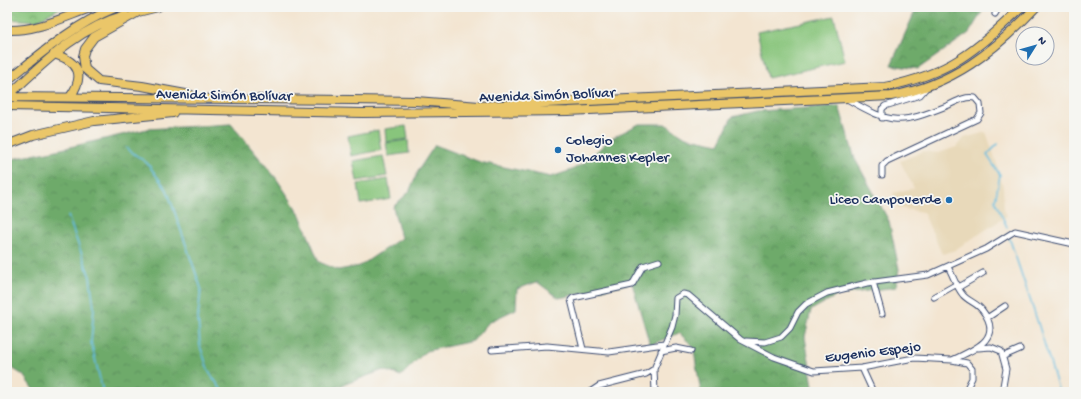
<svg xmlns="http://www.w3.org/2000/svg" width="1081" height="399" font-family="'Gochi Hand',sans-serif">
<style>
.built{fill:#e8d9ba}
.forest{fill:url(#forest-crowns);stroke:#446c64}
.park{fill:url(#park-crowns);stroke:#527a6c}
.pitch{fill:#88c57b;stroke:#527a6c}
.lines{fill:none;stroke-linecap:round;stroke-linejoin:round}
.stream{stroke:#64bde1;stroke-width:1.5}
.minor-casing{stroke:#3b4a6f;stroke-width:7}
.highway-casing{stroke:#3b4a6f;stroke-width:10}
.minor{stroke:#fff;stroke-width:5}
.highway{stroke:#eac669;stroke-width:8}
.poi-dot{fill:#1f6fb2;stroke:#f6f6f2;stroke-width:1.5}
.labels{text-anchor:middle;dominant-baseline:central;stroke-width:3.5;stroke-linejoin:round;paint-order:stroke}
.street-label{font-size:15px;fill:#1b2f5e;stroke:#f6f6f2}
.poi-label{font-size:15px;fill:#1b2f5e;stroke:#f6f6f2;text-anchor:start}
</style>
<defs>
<pattern id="forest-crowns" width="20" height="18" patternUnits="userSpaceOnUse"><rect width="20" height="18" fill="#6eaa6b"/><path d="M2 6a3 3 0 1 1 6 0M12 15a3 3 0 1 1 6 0" fill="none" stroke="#5a8b5b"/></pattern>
<pattern id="park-crowns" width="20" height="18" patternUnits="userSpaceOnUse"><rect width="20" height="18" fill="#88c57b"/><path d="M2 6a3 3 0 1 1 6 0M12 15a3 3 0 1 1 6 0" fill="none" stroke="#6ea068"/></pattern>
</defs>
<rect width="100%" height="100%" fill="#f6f6f2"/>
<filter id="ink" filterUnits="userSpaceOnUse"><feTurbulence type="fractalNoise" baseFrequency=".025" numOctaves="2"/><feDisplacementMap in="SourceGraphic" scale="8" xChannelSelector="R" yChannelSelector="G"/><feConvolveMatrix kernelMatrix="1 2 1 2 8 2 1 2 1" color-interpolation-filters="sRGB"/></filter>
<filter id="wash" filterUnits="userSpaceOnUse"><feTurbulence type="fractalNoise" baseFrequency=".012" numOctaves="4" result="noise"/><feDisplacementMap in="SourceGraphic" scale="16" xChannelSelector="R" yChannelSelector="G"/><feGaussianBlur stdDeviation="0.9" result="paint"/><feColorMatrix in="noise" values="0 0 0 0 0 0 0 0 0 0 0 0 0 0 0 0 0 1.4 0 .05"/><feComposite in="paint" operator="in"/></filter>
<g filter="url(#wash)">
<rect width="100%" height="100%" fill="#f3e5d1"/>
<!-- built -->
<path class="built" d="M986,132L996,161L1003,187L1004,211L1007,216L953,251L942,254L923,212L898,208L893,193L914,188L900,161L924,151L938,153L957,147L964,138Z"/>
<!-- forest -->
<path class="forest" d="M917,7H985L969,33L918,69L891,65Z
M839,106L855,159L889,221L899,269L896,287L838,295L811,310L805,337L814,392H701L693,346L679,333L650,345L632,283L559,298L537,282L517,289L516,309L489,322L473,341L426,351L401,376L383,370L324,392H35L23,375L7,365V160L57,150L147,129L231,124L276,178L290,199L300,215L319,262L338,270L360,266L401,238L393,207L409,192L419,169L435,145L480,162L551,177L572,170L585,162L610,139L639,124H665L686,137L719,144L732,117L758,111Z"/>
<!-- park -->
<path class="park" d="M7,7H62L36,21L7,19Z"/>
<!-- pitch -->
<path class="pitch" d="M834,16L845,61L768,78L757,32Z
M406,126L408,139L386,142L385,129Z
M378,130L381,150L351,156L348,136Z
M408,140L409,153L388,156L386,143Z
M383,156L387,176L357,181L353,161Z
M388,179L391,199L361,204L358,184Z"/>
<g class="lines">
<!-- stream -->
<path class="stream" d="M998,144L987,155L1000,175L995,201L1007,227
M126,148L147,163L167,190L201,288L198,317L200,346L209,372L223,392
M68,216L90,277L94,308L91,342L103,392
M1009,237L1038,323L1059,392"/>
</g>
</g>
<g filter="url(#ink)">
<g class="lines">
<defs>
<path id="minor" d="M995,14L999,7
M847,99C893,125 899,125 949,105C957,101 965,96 975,98L980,104L981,113L977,119L887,161L882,166V175
M882,118V109L885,106L920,95L926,88
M948,267C953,275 956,287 963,295C968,301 977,303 982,310C1005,339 973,350 952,360
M873,282L882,314
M959,287L983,273
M934,297L957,284
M987,318L1005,306
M746,341L765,342L781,337L790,328L798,312L806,304L827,293L867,283L928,275L986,249L1015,231L1074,244
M978,348L991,347L1001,351L1006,369L1002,392
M583,349L571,300L573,298L632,285L643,266L659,261
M492,350L547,346L609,352L664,344
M661,351L676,348L691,351
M1004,356L1020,349
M862,368L873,392
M654,369L655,392
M590,392L599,386L646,374L654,369L672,327L675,315L676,298L683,294L688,295L741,340L774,357L814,371L862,368L914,358L952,360L967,363L972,369V378L965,392"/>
<path id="highway" d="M142,10L94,37L85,49L83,56L85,69L99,81L142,86L191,95
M138,12L158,7
M7,30C38,31 64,17 93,7
M54,54C80,62 85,76 70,97
M7,81C41,53 75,24 117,7
M7,97L352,100L416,101L479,106L885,87C950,74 975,51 1022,7
M7,97C42,65 77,28 125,15
M7,106L362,113L568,111L891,96C952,85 994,52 1036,7
M7,145L33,135L94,121L173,113"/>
</defs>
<!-- minor casing -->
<use href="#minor" class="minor-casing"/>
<!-- highway casing -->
<use href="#highway" class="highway-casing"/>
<!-- minor -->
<use href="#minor" class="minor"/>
<!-- highway -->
<use href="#highway" class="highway"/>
</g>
</g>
<!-- markers -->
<g class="poi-dot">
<circle cx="558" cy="150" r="4"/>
<circle cx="949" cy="200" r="4"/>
</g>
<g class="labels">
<!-- street labels -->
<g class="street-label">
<text transform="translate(224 96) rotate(1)">Avenida Simón Bolívar</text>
<text transform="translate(547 96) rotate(-2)">Avenida Simón Bolívar</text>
<text transform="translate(873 353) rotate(-7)">Eugenio Espejo</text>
</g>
<!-- poi labels -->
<g class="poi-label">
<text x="566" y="141">Colegio<tspan x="566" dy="17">Johannes Kepler</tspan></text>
<text x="941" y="200" text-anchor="end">Liceo Campoverde</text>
</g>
</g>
<!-- margin -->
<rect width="1081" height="399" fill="none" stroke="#f6f6f2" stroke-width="24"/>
<!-- north arrow -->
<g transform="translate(1035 46) rotate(53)"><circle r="19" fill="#f6f6f2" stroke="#9ea6b7"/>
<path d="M0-3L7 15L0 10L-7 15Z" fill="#1f6fb2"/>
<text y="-6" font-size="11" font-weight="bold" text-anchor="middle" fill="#1b2f5e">N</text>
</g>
</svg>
